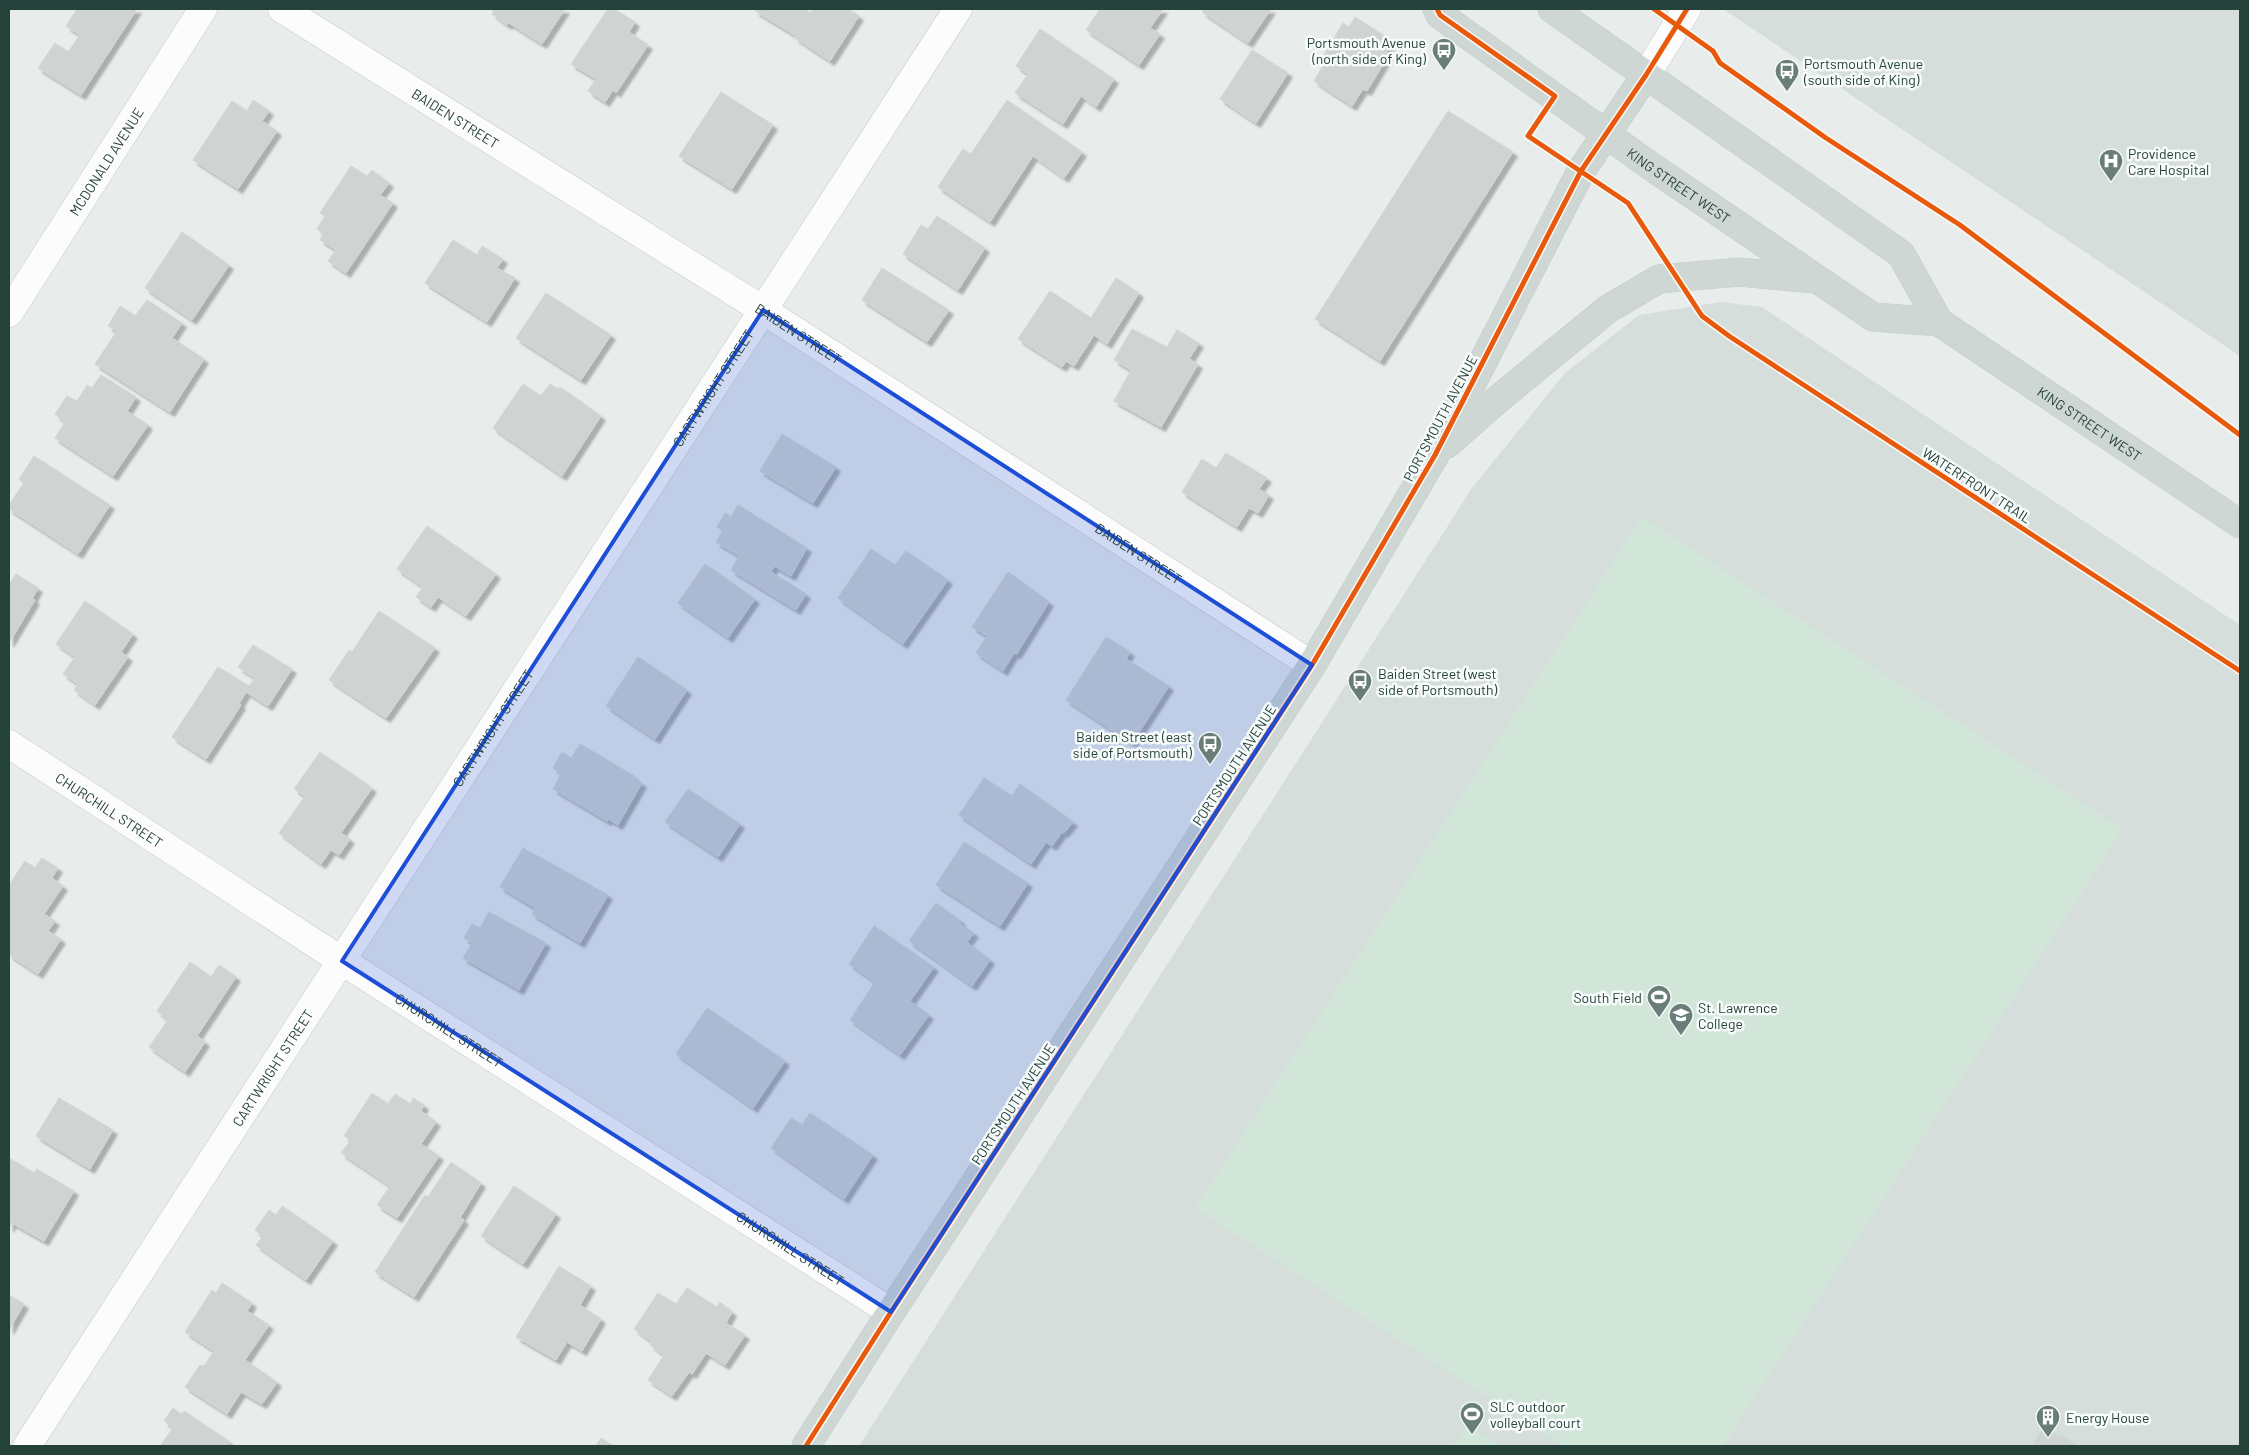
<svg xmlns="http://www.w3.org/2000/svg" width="2249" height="1455" font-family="Barlow,sans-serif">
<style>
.built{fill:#d6dedb}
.green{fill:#d1e6d8}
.building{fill:#cfd4d2;stroke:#d1d6d4;filter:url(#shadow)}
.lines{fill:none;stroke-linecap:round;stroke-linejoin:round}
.minor-casing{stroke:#c5cac8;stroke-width:29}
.major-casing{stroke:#c3ccc9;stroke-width:29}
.minor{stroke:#fcfcfc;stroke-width:28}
.major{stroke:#cfd7d5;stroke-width:28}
.cycleway-casing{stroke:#f7fbf9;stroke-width:8}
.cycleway{stroke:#e8590c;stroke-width:5}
.marked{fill:#1d4ed8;fill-opacity:0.2;stroke:#1d4ed8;stroke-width:4;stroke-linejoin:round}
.labels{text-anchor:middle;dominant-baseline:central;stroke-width:5;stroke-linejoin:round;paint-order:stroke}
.poi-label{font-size:14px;fill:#24423a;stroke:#f7fbf9;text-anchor:start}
.street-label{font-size:14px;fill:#24423a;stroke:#f7fbf9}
</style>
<defs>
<filter id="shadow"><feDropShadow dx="4.5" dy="4.5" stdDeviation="1" flood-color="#0004"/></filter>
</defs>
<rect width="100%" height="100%" fill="#e8edeb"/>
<!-- built -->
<path class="built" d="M1723,9H2240V356Z
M1720,302L1762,307L2240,625V1446H859L1472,488L1565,373L1639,315Z"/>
<!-- green -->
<path class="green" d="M1642,517L2123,829L1723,1446H1563L1195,1208Z
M1468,1425L1499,1446H1453Z"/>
<!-- building -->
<path class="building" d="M77,9H137L81,95L38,68L55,43L68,52L80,35L66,26Z
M490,9H565L542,44L509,23L507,25L492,14L494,11Z
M608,9H614L635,22L629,32L648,45L616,93L613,90L605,102L588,91L596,79L571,64Z
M756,9H804L810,13L813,9H848L859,16L830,61L795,38L796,36L755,11Z
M1100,9H1163L1150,28L1160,34L1139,65L1086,30Z
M1205,9H1271L1248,43L1202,12Z
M1355,17L1392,41L1386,52L1389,54L1367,91L1363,89L1352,106L1314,81L1324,64L1320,61L1343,23L1349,27Z
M1040,29L1114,79L1096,107L1081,96L1063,124L1015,93L1028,74L1016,66Z
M1252,50L1288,73L1256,123L1220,99Z
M721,92L773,125L732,189L679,156Z
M253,100L269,111L262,121L277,131L238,189L193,160L232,101L247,111Z
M1007,100L1082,152L1064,178L1033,156L990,222L938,187L963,149L971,154Z
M1448,111L1513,152L1380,361L1315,319Z
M351,166L367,176L372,170L389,183L380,195L393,203L346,273L328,261L336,250L320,240L324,233L317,229L325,216L320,213Z
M937,216L985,248L958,290L903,254L921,225L928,229Z
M182,232L229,265L192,320L145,288Z
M453,240L477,255L482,246L503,259L497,268L515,278L487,322L425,283Z
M882,268L949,310L927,342L862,300Z
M1116,278L1139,293L1107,344L1094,335L1074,366L1066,361L1062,367L1018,339L1050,291L1091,318Z
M546,293L611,335L581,380L516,338Z
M147,300L182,323L172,338L204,359L170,412L95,364L117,331L108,326L120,306L135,316Z
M1132,329L1167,347L1177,330L1199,343L1189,359L1198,364L1197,366L1161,427L1114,401L1131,370L1114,360Z
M101,375L136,397L127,411L148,425L113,476L55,438L65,422L55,414L67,396L77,401L87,385L92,388Z
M523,384L541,396L550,384L558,389L560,387L601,416L562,476L493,428Z
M782,434L836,467L813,503L760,471Z
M1226,453L1267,478L1259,489L1269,495L1258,513L1249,508L1237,527L1182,492L1202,459L1216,468Z
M34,456L110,505L78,554L9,509V505L24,483L19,479Z
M738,505L807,548L791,576L774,566L771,572L806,594L796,610L731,570L739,556L716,542L723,531L717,527L725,513L731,517Z
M427,526L496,574L466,616L438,597L431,607L416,597L423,587L397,569Z
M871,549L895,565L906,551L948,580L903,644L838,598Z
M705,564L755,599L728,638L678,603Z
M1008,572L1049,602L1016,655L1014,653L1003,671L976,653L987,636L972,627Z
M16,574L38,588L32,599L35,600L9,643V584Z
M85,601L133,634L121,652L128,657L95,705L74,690L78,684L63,674L75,657L56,644Z
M379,611L435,648L386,718L329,680L349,650L352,652Z
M1106,637L1130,652L1126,659L1169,686L1132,743L1066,700Z
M253,645L292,669L268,706L246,692L239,704L241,705L206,759L172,737L218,667L249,686L255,678L238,667Z
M638,657L687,690L655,739L606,706Z
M580,744L634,776L632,777L642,783L618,825L608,819L607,821L553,789L561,774L553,768L562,752L571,758Z
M320,752L372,788L341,833L350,839L339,855L331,850L321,864L279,833L305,796L294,789Z
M984,778L1012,796L1020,784L1073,822L1064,833L1062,832L1052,846L1046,842L1031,864L959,815Z
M688,789L740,824L718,857L665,822Z
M964,842L1028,883L1000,926L936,885Z
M523,848L608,895L580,943L532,914L535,908L500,887Z
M42,858L58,868L52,878L63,886L44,914L55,921L48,931L61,939L38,974L9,955V885L25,861L35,868Z
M936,903L961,921L960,924L974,933L967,942L990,960L972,986L909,941Z
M489,912L546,943L519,990L463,958L472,943L464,938L472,924L480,928Z
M874,926L934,967L910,1001L929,1015L900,1055L850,1020L875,982L849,964Z
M190,962L211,977L219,965L236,977L197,1036L205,1042L185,1072L149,1047L168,1020L157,1011Z
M707,1008L785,1061L753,1108L676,1054Z
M372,1093L388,1104L395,1094L410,1104L413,1098L424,1105L421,1111L436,1122L421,1144L439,1156L397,1218L377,1205L390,1186L341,1153L351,1140L344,1136Z
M59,1098L113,1130L90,1169L36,1136Z
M810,1113L873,1155L844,1199L771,1148L791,1118L802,1125Z
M9,1158L34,1173L37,1169L74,1191L44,1241L12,1223L9,1228Z
M451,1162L481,1183L460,1218L464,1220L414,1297L375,1272L425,1195L428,1197Z
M514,1186L556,1214L523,1264L481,1236Z
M282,1206L333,1241L306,1280L256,1245L263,1236L255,1230L269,1210L276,1215Z
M559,1266L591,1286L580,1305L601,1319L582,1351L567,1342L556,1360L516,1337Z
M222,1283L252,1303L247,1311L269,1325L245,1360L277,1382L262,1404L241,1392L227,1414L185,1387L200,1365L204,1366L214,1351L185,1332L212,1290L216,1293Z
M687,1288L717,1307L720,1302L732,1312L726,1323L745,1335L725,1365L706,1353L692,1374L689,1372L672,1396L648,1380L664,1355L650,1345L652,1342L634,1329L658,1293L676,1304Z
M9,1295L24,1304L9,1330Z
M173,1408L182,1415L184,1411L230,1442L227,1446H160L173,1428L164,1421Z
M2044,1427L2060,1439L2062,1436L2076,1446H2037L2033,1443Z
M601,1438L614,1446H596Z"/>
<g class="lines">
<defs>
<g id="minor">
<path id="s1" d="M282,9L763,310L1312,665"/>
<path d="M1646,75L1687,9"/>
<path id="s2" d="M9,313L203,9"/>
<path id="s3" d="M9,744L342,961L891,1312"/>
<path id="s4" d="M27,1446L958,9"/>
</g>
<g id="major">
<path id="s5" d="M1437,9L1440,15L1652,167L1873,317L1939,322"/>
<path id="s6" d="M1552,9L1901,254L1939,322L2240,524"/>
<path d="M1447,444L1497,400L1608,309L1659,279L1739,272L1814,279"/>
<path d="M806,1446L891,1312L1312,665L1435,455L1581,171L1646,75"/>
</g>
</defs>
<!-- minor casing -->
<use href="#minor" class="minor-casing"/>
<!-- major casing -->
<use href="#major" class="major-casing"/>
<!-- minor -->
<use href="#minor" class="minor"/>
<!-- major -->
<use href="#major" class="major"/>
<defs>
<path id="cycleway" d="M1437,9L1440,15L1555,96L1528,136L1628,203L1702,316L1729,336L2240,671
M1654,9L1713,51L1720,63L1730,70L1826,138L1960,225L2240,435
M806,1446L891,1312L1312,665L1435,455L1581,171L1646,75L1687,9"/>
</defs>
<!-- cycleway casing -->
<use href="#cycleway" class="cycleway-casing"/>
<!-- cycleway -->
<use href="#cycleway" class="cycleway"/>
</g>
<!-- marked area -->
<path class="marked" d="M763,310L1312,665L891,1312L342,961Z"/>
<!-- icons -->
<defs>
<symbol id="bus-pin" viewBox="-11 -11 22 30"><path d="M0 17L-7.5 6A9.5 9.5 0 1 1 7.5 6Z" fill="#697e78" stroke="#f7fbf9"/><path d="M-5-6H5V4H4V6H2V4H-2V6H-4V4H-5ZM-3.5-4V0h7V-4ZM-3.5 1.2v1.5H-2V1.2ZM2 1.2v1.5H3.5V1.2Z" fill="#fff"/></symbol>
<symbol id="hospital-pin" viewBox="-11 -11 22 30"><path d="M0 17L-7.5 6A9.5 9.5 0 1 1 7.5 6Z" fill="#697e78" stroke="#f7fbf9"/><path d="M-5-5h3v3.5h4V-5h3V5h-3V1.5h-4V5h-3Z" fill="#fff"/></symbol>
<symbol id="stadium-pin" viewBox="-11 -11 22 30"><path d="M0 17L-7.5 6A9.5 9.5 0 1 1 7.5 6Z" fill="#697e78" stroke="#f7fbf9"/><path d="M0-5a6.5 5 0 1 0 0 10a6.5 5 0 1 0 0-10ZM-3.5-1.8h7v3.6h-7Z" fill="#fff"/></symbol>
<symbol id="university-pin" viewBox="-11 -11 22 30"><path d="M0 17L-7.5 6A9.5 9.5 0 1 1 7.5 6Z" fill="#697e78" stroke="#f7fbf9"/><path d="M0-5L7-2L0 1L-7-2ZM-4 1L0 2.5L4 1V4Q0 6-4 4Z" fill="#fff"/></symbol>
<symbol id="building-pin" viewBox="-11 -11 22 30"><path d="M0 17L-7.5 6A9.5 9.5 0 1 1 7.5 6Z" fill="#697e78" stroke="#f7fbf9"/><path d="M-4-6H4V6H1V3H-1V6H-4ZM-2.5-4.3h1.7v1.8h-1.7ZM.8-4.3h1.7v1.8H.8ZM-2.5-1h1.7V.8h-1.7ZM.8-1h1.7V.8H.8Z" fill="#fff"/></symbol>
</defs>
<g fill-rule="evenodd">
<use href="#bus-pin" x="1430" y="36" width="28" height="38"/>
<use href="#bus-pin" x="1773" y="57" width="28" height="38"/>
<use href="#hospital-pin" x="2097" y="147" width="28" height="38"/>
<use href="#bus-pin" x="1346" y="667" width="28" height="38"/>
<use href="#bus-pin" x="1196" y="730" width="28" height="38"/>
<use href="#stadium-pin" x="1645" y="983" width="28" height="38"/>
<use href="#university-pin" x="1667" y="1001" width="28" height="38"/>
<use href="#stadium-pin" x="1458" y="1400" width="28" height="38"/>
<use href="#building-pin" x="2034" y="1403" width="28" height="38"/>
</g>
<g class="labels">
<!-- poi labels -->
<g class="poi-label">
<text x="1426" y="42" text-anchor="end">Portsmouth Avenue<tspan x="1426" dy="16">(north side of King)</tspan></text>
<text x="1804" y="63">Portsmouth Avenue<tspan x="1804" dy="16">(south side of King)</tspan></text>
<text x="2128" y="153">Providence<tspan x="2128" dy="16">Care Hospital</tspan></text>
<text x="1378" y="673">Baiden Street (west<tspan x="1378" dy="16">side of Portsmouth)</tspan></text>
<text x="1192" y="736" text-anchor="end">Baiden Street (east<tspan x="1192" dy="16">side of Portsmouth)</tspan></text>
<text x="1642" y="997" text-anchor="end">South Field</text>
<text x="1698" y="1007">St. Lawrence<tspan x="1698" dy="16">College</tspan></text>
<text x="1490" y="1406">SLC outdoor<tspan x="1490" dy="16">volleyball court</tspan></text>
<text x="2066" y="1417">Energy House</text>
</g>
<!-- street labels -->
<g class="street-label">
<text stroke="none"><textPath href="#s1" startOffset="205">BAIDEN STREET</textPath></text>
<text stroke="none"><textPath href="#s2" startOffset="180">MCDONALD AVENUE</textPath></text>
<text stroke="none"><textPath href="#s5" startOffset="300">KING STREET WEST</textPath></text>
<text stroke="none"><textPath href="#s1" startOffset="610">BAIDEN STREET</textPath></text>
<text stroke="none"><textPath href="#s4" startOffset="1261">CARTWRIGHT STREET</textPath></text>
<text transform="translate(1440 418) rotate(-62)">PORTSMOUTH AVENUE</text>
<text stroke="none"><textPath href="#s6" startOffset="686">KING STREET WEST</textPath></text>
<text transform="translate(1977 485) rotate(33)">WATERFRONT TRAIL</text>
<text stroke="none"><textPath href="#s1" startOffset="1015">BAIDEN STREET</textPath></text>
<text stroke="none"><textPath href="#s4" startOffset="856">CARTWRIGHT STREET</textPath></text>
<text transform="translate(1234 765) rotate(-57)">PORTSMOUTH AVENUE</text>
<text stroke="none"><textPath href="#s3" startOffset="120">CHURCHILL STREET</textPath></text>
<text stroke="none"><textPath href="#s3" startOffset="525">CHURCHILL STREET</textPath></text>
<text stroke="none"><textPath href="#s4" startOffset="451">CARTWRIGHT STREET</textPath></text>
<text transform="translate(1013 1104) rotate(-57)">PORTSMOUTH AVENUE</text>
<text stroke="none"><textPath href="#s3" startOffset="930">CHURCHILL STREET</textPath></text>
</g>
</g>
<!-- border -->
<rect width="2249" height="1455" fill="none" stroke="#24423a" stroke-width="20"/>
</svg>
